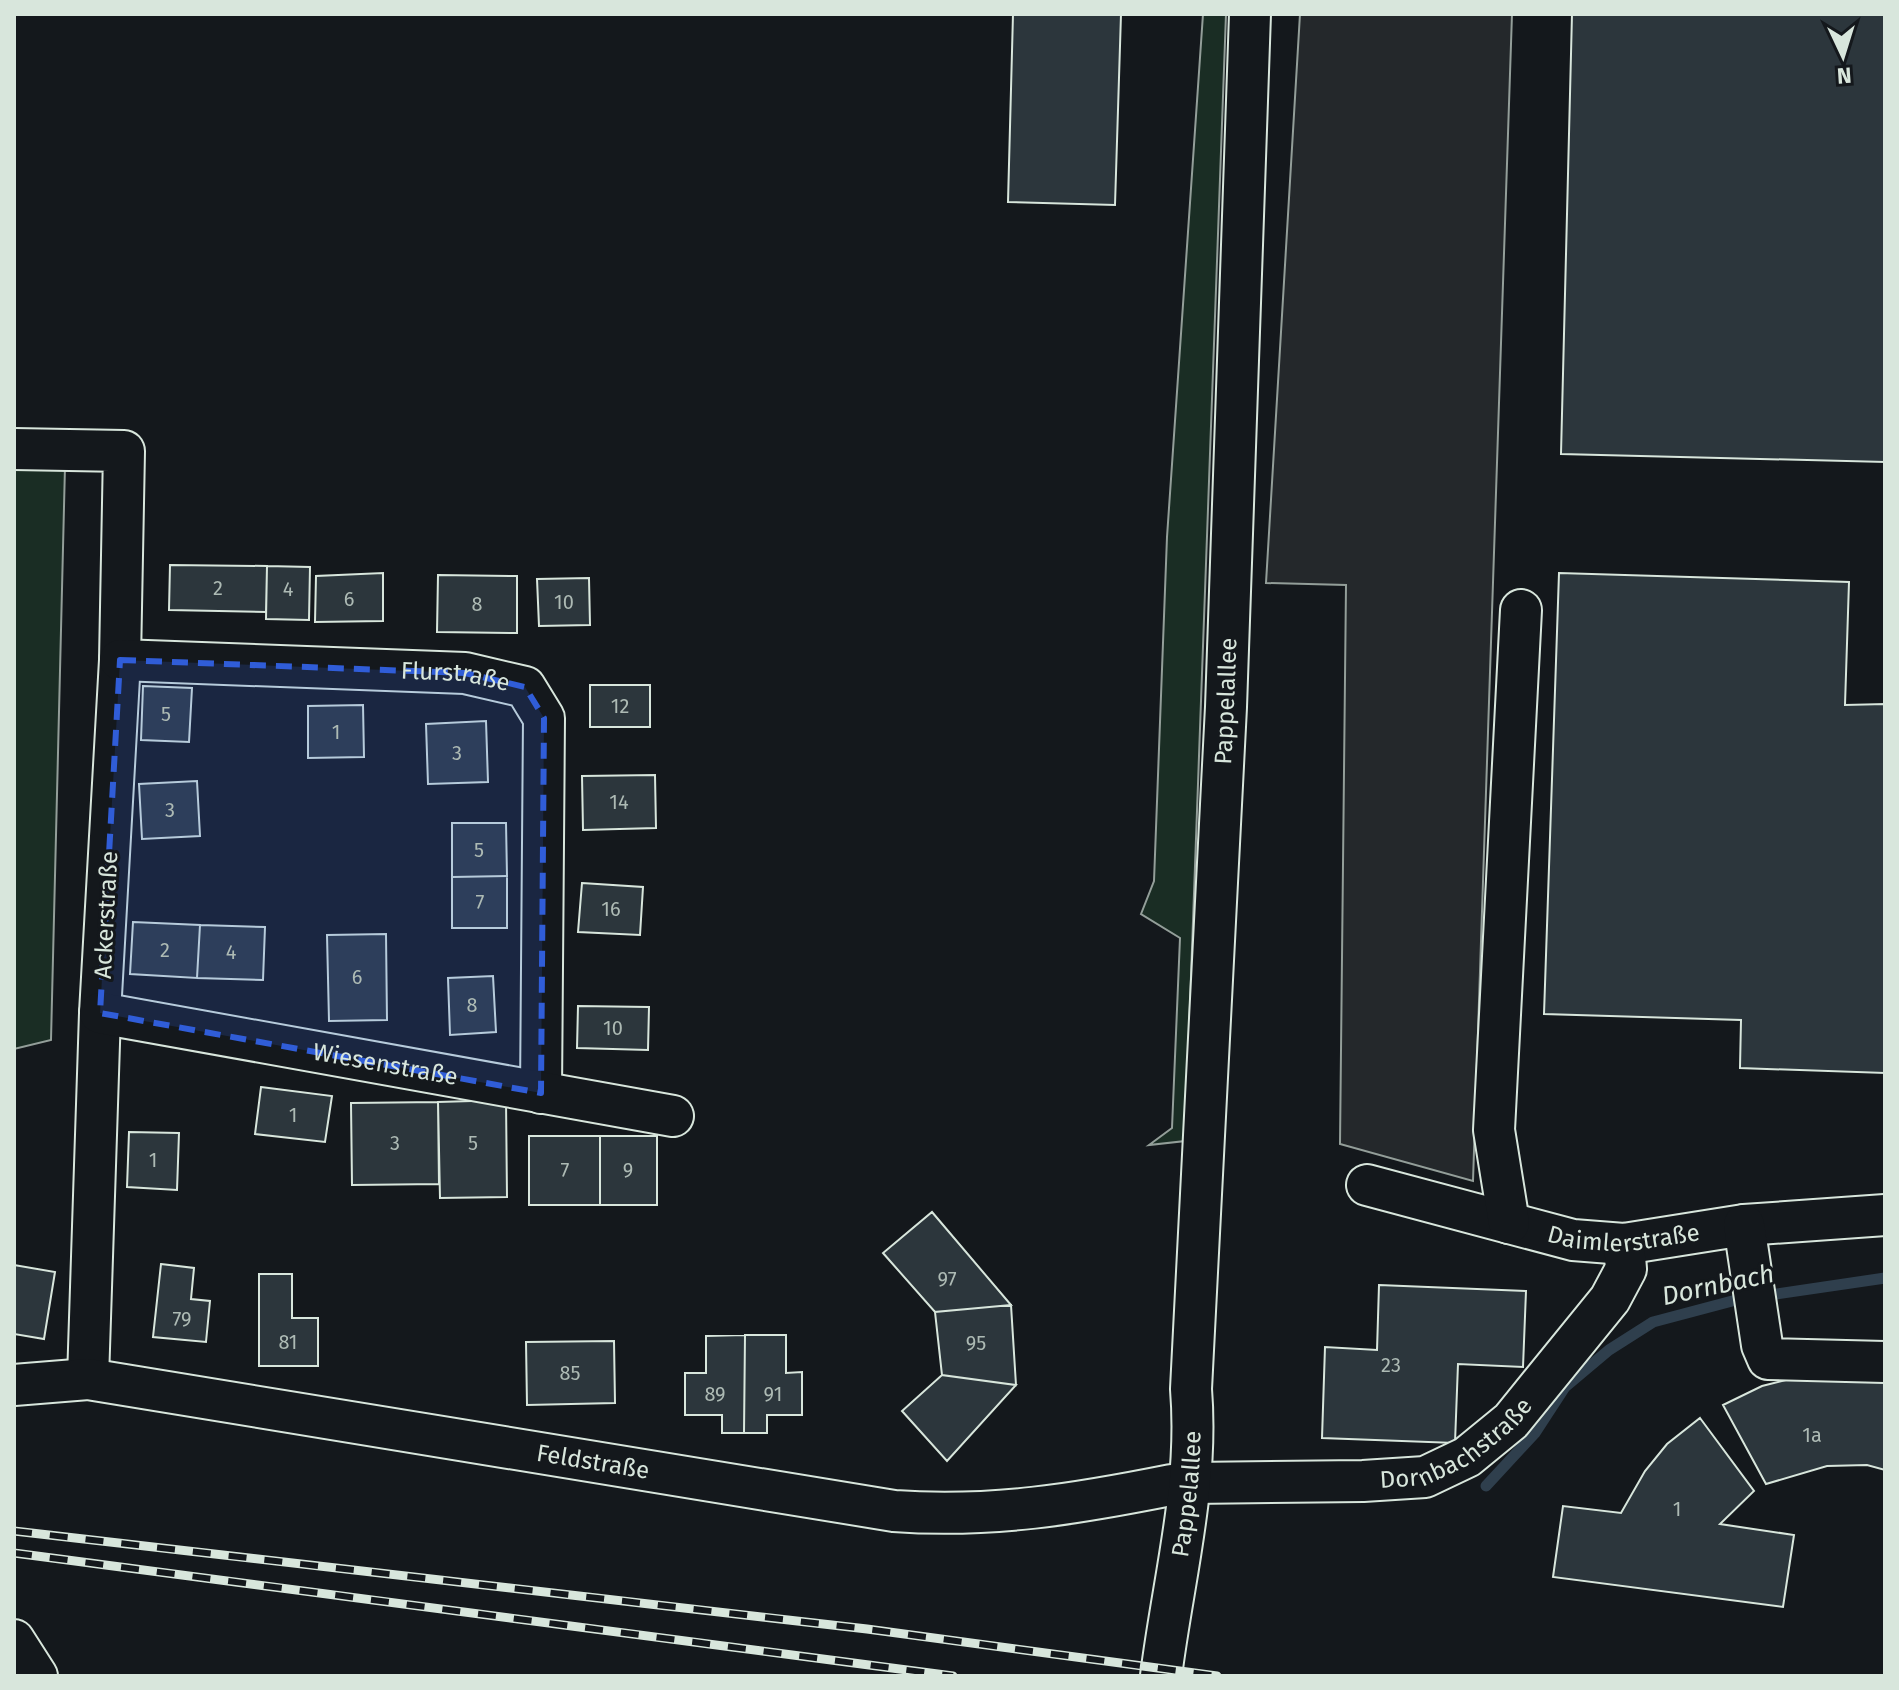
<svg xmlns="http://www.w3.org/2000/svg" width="1899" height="1690" font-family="'Fira Sans',sans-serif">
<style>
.green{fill:#1a2d24;stroke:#939e99;stroke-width:2}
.parking{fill:#24282b;stroke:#939e99;stroke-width:2}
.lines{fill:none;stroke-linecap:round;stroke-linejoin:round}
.stream{stroke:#2f3f4d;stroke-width:11}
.building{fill:#2c363c;stroke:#d8e6dc;stroke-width:2}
.minor-casing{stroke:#d8e6dc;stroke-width:44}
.minor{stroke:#14181c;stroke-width:40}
.rail-casing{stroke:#d8e6dc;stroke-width:9}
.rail{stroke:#14181c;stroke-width:6;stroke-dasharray:18;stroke-linecap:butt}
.marked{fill:#305dd8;fill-opacity:0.2;stroke:#305dd8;stroke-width:6;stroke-dasharray:16 10;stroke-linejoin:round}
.labels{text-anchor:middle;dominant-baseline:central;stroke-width:6;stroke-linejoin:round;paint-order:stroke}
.number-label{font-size:20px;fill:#adbab4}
.street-label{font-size:24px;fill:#d8e6dc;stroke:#14181c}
.water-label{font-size:26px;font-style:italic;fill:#d8e6dc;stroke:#14181c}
</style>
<rect width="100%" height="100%" fill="#14181c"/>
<!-- green -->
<path class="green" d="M1203,14H1226L1185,1141L1149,1145L1172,1128L1180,938L1141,914L1154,881L1167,537Z
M14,464L65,466L51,1040L14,1049Z"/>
<!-- parking -->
<path class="parking" d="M1300,14H1512L1473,1181L1340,1144L1346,585L1266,583Z"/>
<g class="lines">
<!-- stream -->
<path class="stream" d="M1486,1486L1535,1433L1565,1387L1609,1350L1653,1322L1736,1300L1885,1278"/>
</g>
<!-- building -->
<path class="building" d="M1013,14H1121L1115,205L1008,202Z
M1572,14H1885V462L1561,454Z
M170,565L267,566L266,612L169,610Z
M267,566L310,567L309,620L266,619Z
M383,573V621L315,622L316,576Z
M1559,573L1849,582L1845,705L1885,704V1073L1740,1068L1741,1020L1544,1014Z
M438,575L517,576V633L437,632Z
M589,578L590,625L539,626L537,579Z
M590,685H650V727H590Z
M143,686L192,688L189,742L141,740Z
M363,705L364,757L308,758V706Z
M486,721L488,782L428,784L426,724Z
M655,775L656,828L583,830L582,776Z
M197,781L200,836L142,839L139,784Z
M452,823H506L507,876L452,877Z
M507,876V928H452V877Z
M582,883L643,887L640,935L578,932Z
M133,922L200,925L197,978L130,974Z
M200,925L265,927L263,980L197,978Z
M386,934L387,1020L329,1021L327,935Z
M493,976L496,1032L450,1035L448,978Z
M578,1006L649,1007L648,1050L577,1048Z
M261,1087L332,1096L325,1142L255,1134Z
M506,1100L507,1197L440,1198L438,1102Z
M438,1102L439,1184L352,1185L351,1103Z
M129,1132L179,1133L177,1190L127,1187Z
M529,1136H600V1205H529Z
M600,1136H657V1205H600Z
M932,1212L1011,1305L935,1312L883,1253Z
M161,1264L194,1268L191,1299L210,1301L206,1342L153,1337Z
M14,1265L55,1272L44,1339L14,1334Z
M259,1274H292V1318H318V1366H259Z
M1379,1285L1526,1291L1523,1367L1458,1364L1455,1443L1322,1438L1325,1347L1377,1350Z
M1011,1305L1016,1385L942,1375L935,1312Z
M745,1335H786V1373L802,1372V1415H767V1433H744Z
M745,1335L744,1433H722V1415H685V1373H706V1336Z
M614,1341L615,1403L527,1405L526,1342Z
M1814,1373L1885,1376V1470L1867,1465L1827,1466L1766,1484L1723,1405L1762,1386Z
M942,1375L1016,1385L947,1461L902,1411Z
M1700,1418L1754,1491L1720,1524L1794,1535L1783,1607L1553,1577L1563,1506L1621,1513L1645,1471L1667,1444Z"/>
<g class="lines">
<defs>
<g id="minor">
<path d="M14,449L124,451L120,660L100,1013L88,1379"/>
<path id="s1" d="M120,660L465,673L525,687L544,718L541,1093"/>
<path id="s2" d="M100,1013L673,1116"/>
<path id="s3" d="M1367,1185L1573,1240L1624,1244L1744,1225L1885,1215"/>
<path d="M1509,1223L1494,1130L1521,610"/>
<path d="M1744,1225L1762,1345L1768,1359L1885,1362"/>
<path id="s4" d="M14,1385L88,1379L894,1511C991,1518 1076,1504 1171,1485"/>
<path id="s5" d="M1191,1483L1363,1481L1425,1477L1467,1457L1511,1421L1610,1299L1626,1269L1624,1244"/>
<path d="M14,1640L37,1676"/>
<path id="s6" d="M1161,1676C1173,1580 1199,1487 1191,1389L1226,707L1250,14"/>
</g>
</defs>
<!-- minor casing -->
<use href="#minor" class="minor-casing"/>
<!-- minor -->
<use href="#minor" class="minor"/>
<defs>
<path id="rail" d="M14,1531L867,1629L1217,1676
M14,1553L953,1676"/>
</defs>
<!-- rail casing -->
<use href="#rail" class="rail-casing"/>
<!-- rail -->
<use href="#rail" class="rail"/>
</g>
<!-- marked area -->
<path class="marked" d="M120,660L465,673L525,687L544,718L541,1093L100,1013Z"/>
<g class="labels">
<!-- number labels -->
<g class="number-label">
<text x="218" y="588">2</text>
<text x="288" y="589">4</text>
<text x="349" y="599">6</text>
<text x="564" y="602">10</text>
<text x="477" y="604">8</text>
<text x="620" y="706">12</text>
<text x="166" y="714">5</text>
<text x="336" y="732">1</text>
<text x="457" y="753">3</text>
<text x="619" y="802">14</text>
<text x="170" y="810">3</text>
<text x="479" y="850">5</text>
<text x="480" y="902">7</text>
<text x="611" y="909">16</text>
<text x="165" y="950">2</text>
<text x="231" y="952">4</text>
<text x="357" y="977">6</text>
<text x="472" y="1005">8</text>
<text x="613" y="1028">10</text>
<text x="293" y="1115">1</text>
<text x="395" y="1143">3</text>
<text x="473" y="1143">5</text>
<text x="153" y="1160">1</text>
<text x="565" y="1170">7</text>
<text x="628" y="1170">9</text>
<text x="947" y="1279">97</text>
<text x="182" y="1319">79</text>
<text x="288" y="1342">81</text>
<text x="976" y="1343">95</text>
<text x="1391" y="1365">23</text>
<text x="570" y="1373">85</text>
<text x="715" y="1394">89</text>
<text x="773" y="1394">91</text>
<text x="1812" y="1435">1a</text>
<text x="1677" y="1509">1</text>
</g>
<!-- street labels -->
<g class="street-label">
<text stroke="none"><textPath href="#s1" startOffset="336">Flurstraße</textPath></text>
<text stroke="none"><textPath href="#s6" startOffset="978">Pappelallee</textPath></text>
<text transform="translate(106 915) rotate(-87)">Ackerstraße</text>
<text stroke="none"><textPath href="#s2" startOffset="290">Wiesenstraße</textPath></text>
<text stroke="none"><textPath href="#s3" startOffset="264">Daimlerstraße</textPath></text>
<text stroke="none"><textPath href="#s5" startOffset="276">Dornbachstraße</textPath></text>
<text stroke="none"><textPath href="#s4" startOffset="586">Feldstraße</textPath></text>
<text stroke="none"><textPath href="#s6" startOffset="184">Pappelallee</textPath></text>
</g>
<!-- water labels -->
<g class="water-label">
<text transform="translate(1718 1285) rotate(-12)">Dornbach</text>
</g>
</g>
<!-- border -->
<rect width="1899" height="1690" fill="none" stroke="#d8e6dc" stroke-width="32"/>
<!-- north arrow -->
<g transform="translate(1843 56) rotate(176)" stroke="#14181c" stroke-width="6" paint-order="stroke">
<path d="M0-6L14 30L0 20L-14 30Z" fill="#d8e6dc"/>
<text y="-12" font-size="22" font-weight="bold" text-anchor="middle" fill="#d8e6dc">N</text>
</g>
</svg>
